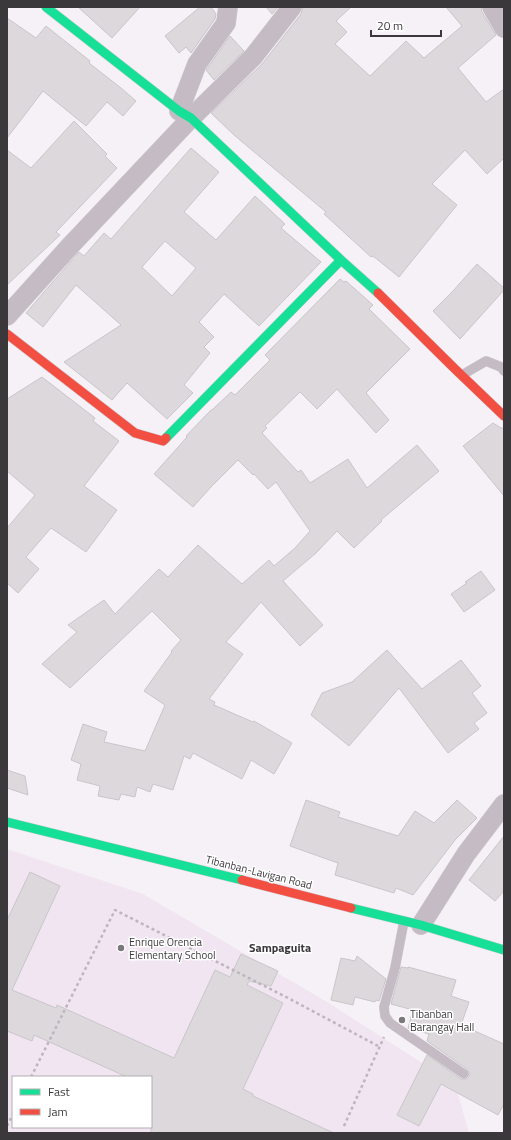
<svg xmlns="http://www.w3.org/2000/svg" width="511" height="1140" font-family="'Titillium Web',sans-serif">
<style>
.built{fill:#f0e5f1;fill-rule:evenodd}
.building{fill:#dcd8dc;stroke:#c9c6ca;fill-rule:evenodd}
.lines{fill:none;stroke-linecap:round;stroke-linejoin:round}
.lane-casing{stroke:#d0cdd1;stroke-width:10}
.street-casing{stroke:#d0cdd1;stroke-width:20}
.fast-casing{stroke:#d0cdd1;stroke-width:10}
.jam-casing{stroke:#d0cdd1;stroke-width:10}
.path{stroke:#bdb6be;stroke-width:2.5;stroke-dasharray:3 3;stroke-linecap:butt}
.lane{stroke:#c4bbc5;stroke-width:9}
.street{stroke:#c4bbc5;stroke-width:19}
.fast{stroke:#16e098;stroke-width:9}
.jam{stroke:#f24e42;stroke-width:9}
.poi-dot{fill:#7c797d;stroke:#fff;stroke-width:1.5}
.labels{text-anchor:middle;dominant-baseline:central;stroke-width:3;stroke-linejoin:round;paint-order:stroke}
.street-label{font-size:11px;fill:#3b383b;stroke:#fff}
.poi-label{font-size:11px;fill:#3b383b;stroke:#fff;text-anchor:start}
.neighbourhood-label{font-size:12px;font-weight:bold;fill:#3b383b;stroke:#fff}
</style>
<rect width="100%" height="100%" fill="#f6f1f7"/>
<!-- built -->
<path class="built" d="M7,849L143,894L327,1002L455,1084L469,1133H7ZM13,1077H151V1127H13Z"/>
<!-- building -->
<path class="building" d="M78,7H140L112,38Z
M200,7H211L216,14L215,19L191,53L186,47L179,53L165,36Z
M266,7H278L272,14Z
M303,7H351L336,21L347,32L335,44L370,76L406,41L424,58L462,26L446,7H481L482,12L496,35L458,68L486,102L504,89V158L487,174L465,150L432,184L457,205L399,277L373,256L371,257L324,214L326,212L234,135L211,113L262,64L301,14Z
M7,18L36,38L46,26L90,61L89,63L121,88L136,101L123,116L107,102L86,126L43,91L7,138Z
M230,36L244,51L214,80L206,70Z
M74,121L107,154L105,156L117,168L56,232L60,235L7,285V150L31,168Z
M191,148L219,172L184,212L216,240L255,196L285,224L281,228L321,262L259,326L224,294L199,322L214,337L204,347L210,353L184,385L193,393L167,419L127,383L112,400L64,362L121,325L76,285L43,327L26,313L44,292L79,252L84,256L104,233L111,239ZM165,241L196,268L172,296L142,267Z
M477,264L504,288V290L460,339L433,311L452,292Z
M340,279L344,282L346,281L373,305L369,309L410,349L366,393L389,420L376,433L337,389L317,409L300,392L265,426L267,428L262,433L298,472L301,470L310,483L348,459L367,488L417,445L439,471L381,520L382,521L354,548L337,531L316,553L283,581L323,625L300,646L261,602L226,642L243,654L209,699L215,702L214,705L253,722L254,721L292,743L274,774L251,760L242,779L193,753L190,759L184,756L173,790L153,784L150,792L137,787L135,797L121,794L119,800L98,796L100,786L77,780L81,764L71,760L83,724L107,732L104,742L145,751L165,705L144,691L172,652L171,651L181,640L152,611L70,688L42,664L77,632L68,625L104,600L115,614L159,569L168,577L198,545L242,584L269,560L274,566L295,548L310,531L276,482L268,489L254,474L253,475L238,460L211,487L193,507L154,474L187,437L186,436L211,410H212L231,392L235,395L270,360L265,355Z
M42,377L95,418L93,421L119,441L84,486L117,510L86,552L51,528L26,557L39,569L18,593L7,583V528L35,495L7,471V399Z
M493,423L501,428H504V496L463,446Z
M481,571L495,590L464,612L451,594L467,583L465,582Z
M387,650L422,689L461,660L481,686L472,693L487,713L474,723L479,729L448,753L399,688L349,746L311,715L322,693L352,682Z
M7,770L25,776L28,795L7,788Z
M306,800L340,812L338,817L398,836L415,811L434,823L457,800L477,818L455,840L413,895L396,888L394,893L335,875L338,863L290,846Z
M504,836V891L495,901L469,880Z
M30,872L60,886L12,990L56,1008L57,1005L174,1058L215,970L230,977L241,954L278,971L271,986L249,981L247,985L283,1003L243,1089L253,1094V1096L334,1133H151V1077H127L34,1035L32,1041L7,1031V920Z
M357,956L386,979L379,1001L376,1000L375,1002L355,997L353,1005L331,1000L341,958L355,961Z
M401,967L408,968V967L456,980L451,996L469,1002L461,1025L504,1044V1104L498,1115L441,1084L419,1126L397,1115L427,1055L461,1079H467L469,1077L470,1074L467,1069L427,1041L429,1034L408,1028L413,1010L391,1004Z"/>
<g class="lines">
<defs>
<path id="lane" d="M462,375L486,361L501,367L504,371
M404,921L395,968L384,1007L385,1016L390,1023L464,1074"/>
<path id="street" d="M492,7L504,28
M179,111L197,64L226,23L228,7
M7,316L71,245L191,118L253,57L292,7
M421,925L466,854L504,804"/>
<path id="fast" d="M46,7L179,111L191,118L341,260L378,293
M166,438L341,260
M7,822L242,880
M351,908L421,925L504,950"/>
<path id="jam" d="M378,293L455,369L504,416
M7,334L135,433L163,441L166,438
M242,880L351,908"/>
</defs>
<!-- lane casing -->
<use href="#lane" class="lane-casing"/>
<!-- street casing -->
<use href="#street" class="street-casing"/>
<!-- fast casing -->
<use href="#fast" class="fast-casing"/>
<!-- jam casing -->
<use href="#jam" class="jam-casing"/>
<!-- path -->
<path class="path" d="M31,1077L115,910L288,998L380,1047
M7,1126L13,1114
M344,1126L384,1037"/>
<!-- lane -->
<use href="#lane" class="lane"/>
<!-- street -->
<use href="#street" class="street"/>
<!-- fast -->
<use href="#fast" class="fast"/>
<!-- jam -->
<use href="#jam" class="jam"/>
</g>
<!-- markers -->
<g class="poi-dot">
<circle cx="121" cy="948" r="4"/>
<circle cx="402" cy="1020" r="4"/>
</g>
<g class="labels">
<!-- street labels -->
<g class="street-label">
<text transform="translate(259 872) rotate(14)">Tibanban-Lavigan Road</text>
</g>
<!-- poi labels -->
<g class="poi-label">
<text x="129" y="942">Enrique Orencia<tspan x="129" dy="13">Elementary School</tspan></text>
<text x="410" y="1014">Tibanban<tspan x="410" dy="13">Barangay Hall</tspan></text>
</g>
<!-- neighbourhood labels -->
<g class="neighbourhood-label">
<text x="280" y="947">Sampaguita</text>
</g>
</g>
<!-- border -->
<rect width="511" height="1140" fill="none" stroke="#3b383b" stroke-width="16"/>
<!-- legend -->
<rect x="12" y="1076" width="140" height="52" fill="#ffffff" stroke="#b1afb1"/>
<rect x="20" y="1089" width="20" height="6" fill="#16e098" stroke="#b1afb1"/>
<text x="48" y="1096" font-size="12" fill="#3b383b">Fast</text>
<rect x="20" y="1109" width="20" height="6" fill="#f24e42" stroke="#b1afb1"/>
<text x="48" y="1116" font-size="12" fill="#3b383b">Jam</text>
<!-- scale -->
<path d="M371 30v6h70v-6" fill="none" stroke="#3b383b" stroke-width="2"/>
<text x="377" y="30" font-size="12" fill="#3b383b" stroke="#ffffff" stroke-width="3" paint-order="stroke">20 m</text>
</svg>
